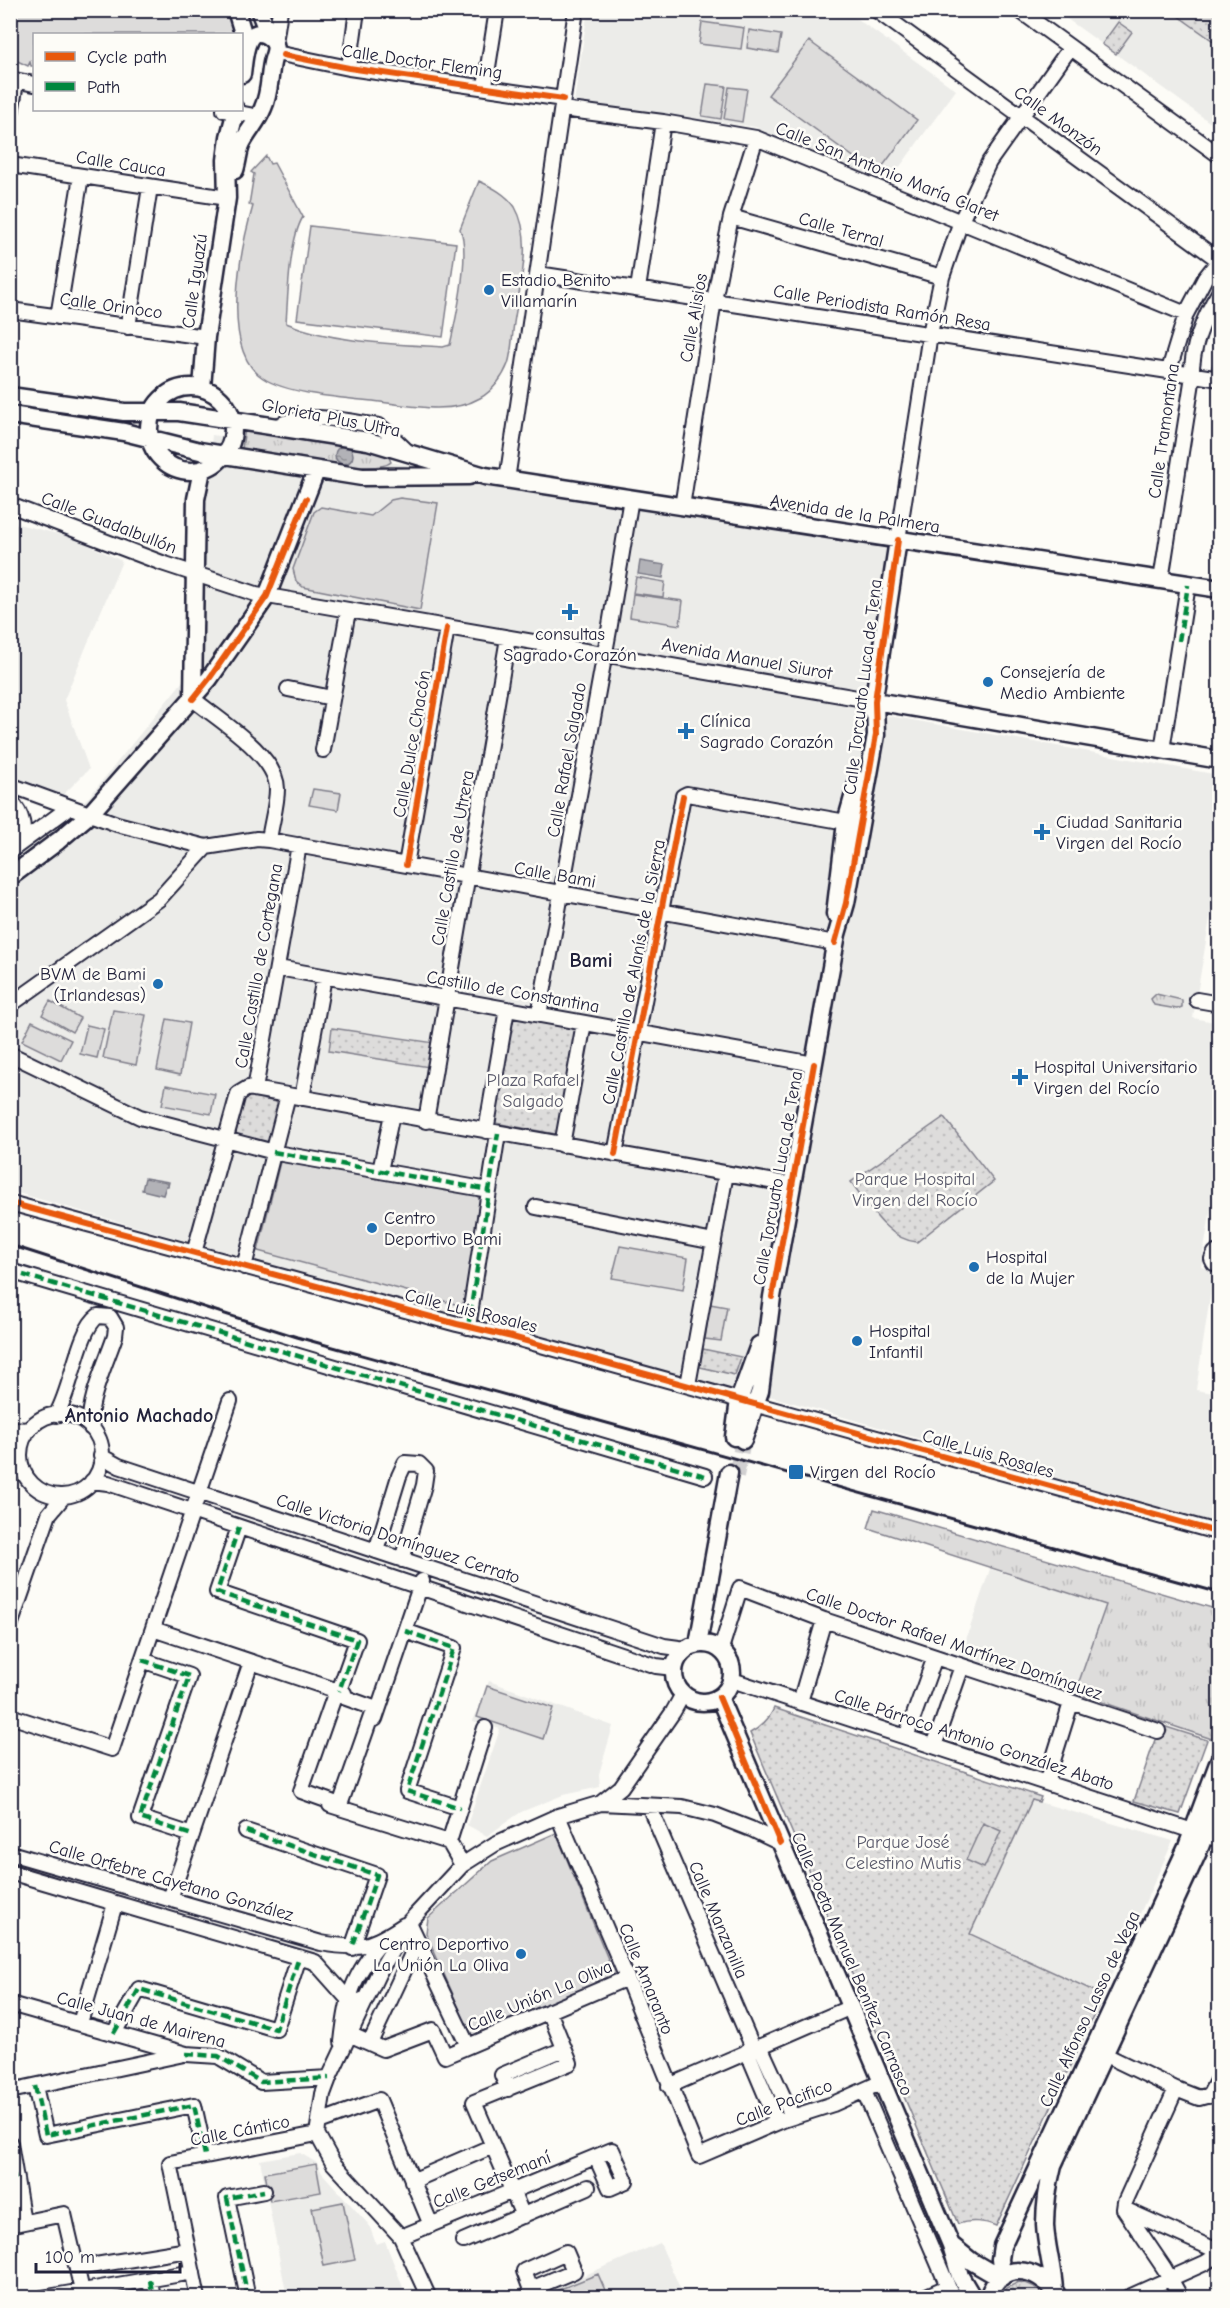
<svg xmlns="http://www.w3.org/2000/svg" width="1230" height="2308" font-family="'Comic Neue',sans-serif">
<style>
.built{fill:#ecece9}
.grass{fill:url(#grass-tufts);stroke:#807f8b;stroke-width:1.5}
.park{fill:url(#park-dots);stroke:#807f8b;stroke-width:1.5}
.garden{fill:#dddcdb;stroke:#807f8b;stroke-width:1.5}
.water{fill:url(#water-ripples);stroke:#787885;stroke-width:1.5}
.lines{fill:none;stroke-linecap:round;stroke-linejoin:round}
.major-tunnel{stroke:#d1d0d1;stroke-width:16;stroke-dasharray:16 8;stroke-linecap:butt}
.minor-casing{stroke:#22223b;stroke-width:18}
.major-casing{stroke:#22223b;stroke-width:21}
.minor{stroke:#fdfcf7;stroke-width:14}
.major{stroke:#fdfcf7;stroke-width:16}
.rail{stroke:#22223b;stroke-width:3}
.quiet{stroke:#00873e;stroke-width:4.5;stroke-dasharray:9 4.5;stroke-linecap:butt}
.cycleway-casing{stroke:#fdfcf7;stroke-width:10}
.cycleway{stroke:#e8590c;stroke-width:6}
.poi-dot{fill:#1f6fb2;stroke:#fdfcf7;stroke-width:2}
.labels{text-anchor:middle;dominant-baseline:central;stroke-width:5;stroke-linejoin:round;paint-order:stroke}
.street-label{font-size:18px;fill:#22223b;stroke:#fdfcf7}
.poi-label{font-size:18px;fill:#22223b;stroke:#fdfcf7;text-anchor:start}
.park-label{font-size:18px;fill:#5a5a6b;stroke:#fdfcf7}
.neighbourhood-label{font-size:20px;font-weight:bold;fill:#22223b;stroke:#fdfcf7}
</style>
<defs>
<pattern id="grass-tufts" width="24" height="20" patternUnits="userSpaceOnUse" patternTransform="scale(1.5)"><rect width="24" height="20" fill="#dddcdb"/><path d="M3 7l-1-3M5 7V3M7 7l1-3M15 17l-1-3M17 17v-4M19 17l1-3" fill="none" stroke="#bdbcbd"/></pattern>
<pattern id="park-dots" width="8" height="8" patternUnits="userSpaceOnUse" patternTransform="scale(1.5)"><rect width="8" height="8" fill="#dddcdb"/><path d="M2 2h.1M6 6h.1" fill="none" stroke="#bdbcbd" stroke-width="1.8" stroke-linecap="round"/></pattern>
<pattern id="water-ripples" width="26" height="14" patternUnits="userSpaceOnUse" patternTransform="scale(1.5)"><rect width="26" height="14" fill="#b2b2b7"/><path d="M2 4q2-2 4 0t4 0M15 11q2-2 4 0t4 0" fill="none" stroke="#909096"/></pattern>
</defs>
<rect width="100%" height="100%" fill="#fdfcf7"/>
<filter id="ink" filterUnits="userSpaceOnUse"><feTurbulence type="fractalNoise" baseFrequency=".0167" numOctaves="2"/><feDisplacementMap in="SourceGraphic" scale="12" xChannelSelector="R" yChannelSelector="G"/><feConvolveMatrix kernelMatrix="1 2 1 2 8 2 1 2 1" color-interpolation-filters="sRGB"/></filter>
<g filter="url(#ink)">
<!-- built -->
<path class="built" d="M588,10L846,11L956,90L888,183L755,127L574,102Z
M1056,11H1219V129L1116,54Z
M212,435L898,540L749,1402L11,1191V859L89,797L183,681Z
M10,522L74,538L122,561L64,700L89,769L63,795L11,776Z
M884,715L1219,775V865L1193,1018L1219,1023V1161L1201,1267L1214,1270L1196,1390L1219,1394V1524L766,1395Z
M990,1569L1106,1605L1075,1693L961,1654Z
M489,1681L613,1726L599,1774L600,1787L563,1795L521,1812L487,1836L467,1825L500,1729L473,1721Z
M1032,1800L1173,1841L1103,1995L970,1934Z
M300,2153L317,2163L322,2173L369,2225L376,2244L385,2241L404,2290L413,2288L417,2297H287L260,2160Z
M660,2243L684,2297L548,2298L545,2292Z"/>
<!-- grass -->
<path class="grass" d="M245,428L364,447L388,455L391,462C375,477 268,453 242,449Z
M1156,994L1182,1000V1007L1177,1009L1154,1005L1151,999Z
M874,1509L1219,1610V1716L1212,1739L1075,1693L1106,1605L868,1528Z
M1019,2282C1030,2283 1038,2287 1043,2297H1001L1006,2288Z"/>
<!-- park -->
<path class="park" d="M1171,11H1219V45Z
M1118,22L1132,32L1116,54L1102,44Z
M1219,316V372L1211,370L1219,345L1214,344L1211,329Z
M510,1013L582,1026L561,1135L490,1122Z
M332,1028L435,1043L429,1067L329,1051Z
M245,1095L280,1103L270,1144L235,1136Z
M944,1117L994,1181L917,1242C887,1240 868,1204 851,1182Z
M703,1349L741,1357L735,1375L700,1367Z
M774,1708L1041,1797L1039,1802L1032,1800L970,1934L1103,1995L996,2226C985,2221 969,2220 958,2224L750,1733C760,1728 770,1718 774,1708Z
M1160,1725L1207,1740L1180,1814L1134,1801Z"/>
<!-- garden -->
<path class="garden" d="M11,11H232L240,34H34V66H31L30,62L28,66L11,58Z
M702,22L744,28L741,49L699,44Z
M749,30L781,35L778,53L747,48Z
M809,41L917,120L877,174L768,95Z
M707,84L726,86L721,119L702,116Z
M729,87L747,89L742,122L724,119Z
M266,156L270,164L274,163L303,217C289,240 288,295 286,323C334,343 391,344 443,347L450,345C456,319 471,252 460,229L479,181C492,187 506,194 515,207C534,240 519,288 514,323C512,336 512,352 508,364C503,377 493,391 480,398C449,416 407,405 373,401C343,398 287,394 263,378C219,350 241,247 253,206L249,205L254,174L251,172Z
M310,226L456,243L443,337L297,319Z
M400,498L438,503L420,610L303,587L296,581L293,569L314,512L321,507L371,516L391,500Z
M636,577L665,582L663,597L633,593Z
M633,594L683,601L680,625L630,617Z
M313,789L341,793L338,810L309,805Z
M50,1001L80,1018L72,1032L42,1015Z
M113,1010L146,1015L136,1065L103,1058Z
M167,1019L189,1023L180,1075L157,1070Z
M32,1021L71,1040L61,1060L22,1041Z
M87,1025L104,1029L97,1058L80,1054Z
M166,1085L215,1094L211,1114L162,1105Z
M281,1158L474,1192L484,1205L466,1307L258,1251Z
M620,1246L688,1258L683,1290L612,1278Z
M710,1304L727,1307L721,1341L705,1339Z
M487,1686L553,1708L543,1739L477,1717Z
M983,1823L1001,1831L984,1868L966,1860Z
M556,1833L615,1976L473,2040L426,1933L428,1918L492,1861Z
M316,2164L321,2192L270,2201L265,2173Z
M343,2202L355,2260L324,2266L312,2208Z
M598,2274L608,2297H555L553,2292Z"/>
<!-- water -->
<path class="water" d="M335 455a9 9 0 1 1 18 0a9 9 0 1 1-18 0Z
M640,561L665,565L663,578L638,574Z
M145,1178L169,1182L168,1186H166L163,1195L142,1190Z"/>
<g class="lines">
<!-- major-tunnel -->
<path class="major-tunnel" d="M736,1476L743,1440"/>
<defs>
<path id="minor" d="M876,10L1220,261
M1019,10L1220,156
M275,43L280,10
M276,53L349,68L563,99
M349,68L357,10
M10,79L34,84
M485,86L497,10
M562,109L663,122L756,138L1186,314
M224,110L259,117
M10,120L16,82
M10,165L227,198
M731,217L942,277
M538,274L1220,379
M638,289L663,122
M10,310L206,337
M58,317L81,176
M128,327L150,187
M1169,370L1186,314L1205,278L1220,259
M277,426C310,411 344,421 379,426L387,432L409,453
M507,480L576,10
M10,505L162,563L256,594L875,701
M682,507L714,300L731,217L756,138
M898,540L930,334L942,277L961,221L989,162L1070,48
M1161,580L1192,382C1190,351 1203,318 1220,291
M288,689L332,698
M193,699C217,719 277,755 277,789C277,805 271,824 269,840
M323,750L348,611
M1162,750L1188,585
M10,785L117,824L206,847L257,839L269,840L835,943
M10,800C22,813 28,830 17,846
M10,851L70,807
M406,865L447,628
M278,968L814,1064
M1197,1000L1220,1004
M10,1005L159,899L206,847
M539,1015L610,625L631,498
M10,1054L140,1117L282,1154L489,1190
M255,1089L299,845
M302,1098L324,977
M426,1121L508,638
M486,1131L507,1009
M562,1145L584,1023
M615,1154L683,796L687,794L846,822
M380,1171L392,1114
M10,1203L457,1324L512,1337L1220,1533
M536,1207L714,1242
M1220,1252L1215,1253L1212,1259L1214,1263L1220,1264
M194,1253L238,1094L248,1088L792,1185
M244,1267L288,1095
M10,1271L705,1476
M468,1327L498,1133
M688,1385L726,1173
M20 1455a41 41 0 1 1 82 0a41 41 0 1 1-82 0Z
M56,1415C72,1390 78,1330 98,1316L110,1317L116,1327L115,1336C108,1358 85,1407 91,1428
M10,1429L29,1430
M101,1456L119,1466L664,1646L686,1649
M92,1481L108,1483L656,1666L674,1668
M239,1527L217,1592L357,1640L339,1691
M376,1551L399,1476L405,1463L419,1464L426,1471L424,1485L402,1560
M10,1626L49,1514L64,1496
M153,1629L344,1693
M405,1631L454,1648L407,1791L460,1808
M721,1649L740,1588L824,1620L1158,1731
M142,1660L189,1676L140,1818L192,1835
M732,1680L1220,1840
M335,1694L374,1708L340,1805L301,1791Z
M800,1702L824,1620
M10,1716L112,1749L230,1401
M375,1719L422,1581
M906,1737L935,1657
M934,1746L962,1666
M1046,1783L1071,1703
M601,1803L621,1787L673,1712L683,1694
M330,1805L449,1842
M649,1806L753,2048
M558,1816L627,1978L699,2156L783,2120L833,2104L882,2082
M246,1831L377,1875L352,1948
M10,1853L321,1943C360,1950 371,1947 404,1925
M462,1865L449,1842L485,1728
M10,1872L315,1962L348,1999L357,2002L367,1998
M170,1899L251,1662
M409,1922L468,2046
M10,2004L186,2054L218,2056L261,2082L329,2078
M80,2023L115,1904
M114,2033L139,1989L276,2029L299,1957
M349,2034L383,2049L433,2030L445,2056L627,1978
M342,2042C347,1996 352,1976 383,1940
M370,2043L418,1941
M760,2046L792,2116
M1095,2050L1176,2089L1199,2098L1220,2092
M747,2051L777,2122
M35,2086L46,2135L194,2105L205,2155
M669,2086L851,2007
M508,2089L502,2075L564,2049
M10,2091L184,2054
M864,2091L953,2298
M1209,2096L1220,2075
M319,2122L379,2100L431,2225
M10,2143L23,2222
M412,2181L493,2146
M1124,2209L1125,2202L1176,2089
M1124,2209L1164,2268L1181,2298
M1126,2210L1220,2252
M523,2216L474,2102L570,2063L549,2011
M10,2225L64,2214L82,2291
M401,2237L612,2150L626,2181L610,2188L596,2157
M463,2241L588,2187
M77,2268L188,2250
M150,2280L153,2298
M531,2289L574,2271L566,2252L524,2271L534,2298
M42,2298L193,2272
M198,2298L170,2163L317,2134
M248,2298L227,2198L264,2191
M429,2298L401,2237L333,2163L317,2134L323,2094L329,2078L379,1972L409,1922L462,1865L495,1844L558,1816L601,1803L682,1807L715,1815L751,1829L780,1843
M922,2298L947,2287
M1127,2298L1205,2263L1220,2253"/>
<path id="major" d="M236,10L246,43
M259,10L270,38
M235,170C238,161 238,151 242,143C248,131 258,121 263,108C270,93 269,78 272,63C274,53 280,46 270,38C245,19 244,60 242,74
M149 429a42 42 0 1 1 84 0a42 42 0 1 1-84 0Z
M202,388L206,337L227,198L226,160L229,137L236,110
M10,396L124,412H179L368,441L485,476L1220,589
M10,415L124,432L200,451L362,477L469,476
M193,699L196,499L202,470
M875,701L1220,760
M872,711L898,540
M10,877L58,841L90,814L209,679L267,596L316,471
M835,914L846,822L858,780
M734,1437L739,1400L759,1345
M743,1440L760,1391L772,1297L837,934L846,903L876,735L875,701
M674 1673a29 29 0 1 1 58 0a29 29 0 1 1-58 0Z
M698,1644L729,1473
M719,1697L951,2245L960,2276L973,2298
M951,2245L971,2261L1000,2278
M1002,2277L1000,2259L1002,2246L1187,1847L1220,1758
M1054,2290C1053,2268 1046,2247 1045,2225C1045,2205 1048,2185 1053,2165L1198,1852L1220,1795
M988,2298C999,2260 1037,2266 1056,2293"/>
</defs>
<!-- minor casing -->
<use href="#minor" class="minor-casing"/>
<!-- major casing -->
<use href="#major" class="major-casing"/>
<!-- minor -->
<use href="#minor" class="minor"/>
<!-- major -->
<use href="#major" class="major"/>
<!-- rail -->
<path class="rail" d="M10,1245L297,1337L1220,1593"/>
<!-- quiet -->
<path class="quiet" d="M1179,641L1188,585
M273,1152L489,1190
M10,1271L705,1476
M468,1327L498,1133
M239,1527L217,1592L357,1640L339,1691
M405,1631L454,1648L407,1791L460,1808
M142,1660L189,1676L140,1818L192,1835
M246,1831L377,1875L352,1948
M114,2033L139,1989L276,2029L299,1957
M186,2054L218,2056L261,2082L329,2078
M35,2086L46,2135L194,2105L205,2155
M10,2178L16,2177
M150,2280L153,2298
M248,2298L227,2198L264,2191"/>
<defs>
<path id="cycleway" d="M283,55L349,68L563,99
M193,699L209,679L267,596L306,499
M406,865L447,628
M835,943L846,903L876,735L875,701L898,540
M615,1154L683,796
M10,1203L457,1324L512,1337L1220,1533
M772,1297L814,1064
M719,1697L780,1843"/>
</defs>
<!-- cycleway casing -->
<use href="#cycleway" class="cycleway-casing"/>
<!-- cycleway -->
<use href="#cycleway" class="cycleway"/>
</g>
</g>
<!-- markers -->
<g class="poi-dot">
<circle cx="489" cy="290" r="6"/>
<path d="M567 603h6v6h6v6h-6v6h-6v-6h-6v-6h6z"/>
<circle cx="988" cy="682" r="6"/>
<path d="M683 722h6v6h6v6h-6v6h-6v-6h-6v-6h6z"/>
<path d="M1039 823h6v6h6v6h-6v6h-6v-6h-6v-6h6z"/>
<circle cx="158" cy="984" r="6"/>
<path d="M1017 1068h6v6h6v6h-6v6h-6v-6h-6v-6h6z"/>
<circle cx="372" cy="1228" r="6"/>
<circle cx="974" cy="1267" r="6"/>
<circle cx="857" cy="1341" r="6"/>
<rect x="788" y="1464" width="16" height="16" rx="3"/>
<circle cx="521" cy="1954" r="6"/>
</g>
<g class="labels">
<!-- street labels -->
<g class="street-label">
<text transform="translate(422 62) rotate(8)">Calle Doctor Fleming</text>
<text transform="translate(1058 121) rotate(36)">Calle Monzón</text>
<text transform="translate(121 164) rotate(9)">Calle Cauca</text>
<text transform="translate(887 172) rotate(22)">Calle San Antonio María Claret</text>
<text transform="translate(841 230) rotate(16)">Calle Terral</text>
<text transform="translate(195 281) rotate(-82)">Calle Iguazú</text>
<text transform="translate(111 306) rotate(8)">Calle Orinoco</text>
<text transform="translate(882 308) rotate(9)">Calle Periodista Ramón Resa</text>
<text transform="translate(694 318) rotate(-80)">Calle Alisios</text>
<text transform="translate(331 418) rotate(11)">Glorieta Plus Ultra</text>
<text transform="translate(1164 431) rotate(-82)">Calle Tramontana</text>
<text transform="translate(855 514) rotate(9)">Avenida de la Palmera</text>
<text transform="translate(109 523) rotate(21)">Calle Guadalbullón</text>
<text transform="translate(747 659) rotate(10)">Avenida Manuel Siurot</text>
<text transform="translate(863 687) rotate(-83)">Calle Torcuato Luca de Tena</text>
<text transform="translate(412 744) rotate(-80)">Calle Dulce Chacón</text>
<text transform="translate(567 760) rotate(-80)">Calle Rafael Salgado</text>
<text transform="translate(453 858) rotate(-80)">Calle Castillo de Utrera</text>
<text transform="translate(555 875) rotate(10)">Calle Bami</text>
<text transform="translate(259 966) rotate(-80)">Calle Castillo de Cortegana</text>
<text transform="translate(634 972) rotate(-79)">Calle Castillo de Alanís de la Sierra</text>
<text transform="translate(513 992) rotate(10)">Castillo de Constantina</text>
<text transform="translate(778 1178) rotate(-80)">Calle Torcuato Luca de Tena</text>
<text transform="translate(471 1311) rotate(14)">Calle Luis Rosales</text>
<text transform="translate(988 1454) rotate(16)">Calle Luis Rosales</text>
<text transform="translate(398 1539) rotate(18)">Calle Victoria Domínguez Cerrato</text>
<text transform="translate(954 1644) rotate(19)">Calle Doctor Rafael Martínez Domínguez</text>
<text transform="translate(974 1740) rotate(18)">Calle Párroco Antonio González Abato</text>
<text transform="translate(171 1881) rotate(16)">Calle Orfebre Cayetano González</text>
<text transform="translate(718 1920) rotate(67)">Calle Manzanilla</text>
<text transform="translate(852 1964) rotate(67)">Calle Poeta Manuel Benítez Carrasco</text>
<text transform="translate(646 1979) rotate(68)">Calle Amaranto</text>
<text transform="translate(540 1996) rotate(-23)">Calle Unión La Oliva</text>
<text transform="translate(1090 2009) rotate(-65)">Calle Alfonso Lasso de Vega</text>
<text transform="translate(141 2020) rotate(15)">Calle Juan de Mairena</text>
<text transform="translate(784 2103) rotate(-21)">Calle Pacifico</text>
<text transform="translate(240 2131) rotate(-11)">Calle Cántico</text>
<text transform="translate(492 2180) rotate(-22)">Calle Getsemaní</text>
</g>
<!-- poi labels -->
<g class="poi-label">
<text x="501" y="280">Estadio Benito<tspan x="501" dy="21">Villamarín</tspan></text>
<text x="570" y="634" text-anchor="middle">consultas<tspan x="570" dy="21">Sagrado Corazón</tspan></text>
<text x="1000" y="672">Consejería de<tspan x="1000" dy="21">Medio Ambiente</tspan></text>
<text x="700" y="721">Clínica<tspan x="700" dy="21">Sagrado Corazón</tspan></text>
<text x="1056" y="822">Ciudad Sanitaria<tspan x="1056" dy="21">Virgen del Rocío</tspan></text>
<text x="146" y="974" text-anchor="end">BVM de Bami<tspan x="146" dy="21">(Irlandesas)</tspan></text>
<text x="1034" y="1067">Hospital Universitario<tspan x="1034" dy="21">Virgen del Rocío</tspan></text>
<text x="384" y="1218">Centro<tspan x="384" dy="21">Deportivo Bami</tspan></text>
<text x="986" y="1257">Hospital<tspan x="986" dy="21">de la Mujer</tspan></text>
<text x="869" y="1331">Hospital<tspan x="869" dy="21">Infantil</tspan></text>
<text x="810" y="1472">Virgen del Rocío</text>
<text x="509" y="1944" text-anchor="end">Centro Deportivo<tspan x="509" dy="21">La Unión La Oliva</tspan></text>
</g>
<!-- park labels -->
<g class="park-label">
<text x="533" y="1080">Plaza Rafael<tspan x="533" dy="21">Salgado</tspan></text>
<text x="915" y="1179">Parque Hospital<tspan x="915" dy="21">Virgen del Rocío</tspan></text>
<text x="903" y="1842">Parque José<tspan x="903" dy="21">Celestino Mutis</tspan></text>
</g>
<!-- neighbourhood labels -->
<g class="neighbourhood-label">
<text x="591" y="960">Bami</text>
<text x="139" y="1415">Antonio Machado</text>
</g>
</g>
<!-- margin -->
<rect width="1230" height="2308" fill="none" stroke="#fdfcf7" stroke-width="36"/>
<rect x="18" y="18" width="1194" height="2272" fill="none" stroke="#22223b" stroke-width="2" filter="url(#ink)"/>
<!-- legend -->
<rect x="33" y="33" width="210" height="78" fill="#fdfcf7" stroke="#a5a5ac" stroke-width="1.5"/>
<rect x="45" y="52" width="30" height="9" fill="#e8590c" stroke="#a5a5ac" stroke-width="1.5"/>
<text x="87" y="63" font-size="18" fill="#22223b">Cycle path</text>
<rect x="45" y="82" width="30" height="9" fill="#00873e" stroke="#a5a5ac" stroke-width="1.5"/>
<text x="87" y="93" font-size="18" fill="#22223b">Path</text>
<!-- scale -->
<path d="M36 2263v9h144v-9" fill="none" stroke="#22223b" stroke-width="3"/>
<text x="45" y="2263" font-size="18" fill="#22223b" stroke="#fdfcf7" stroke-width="4.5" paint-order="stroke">100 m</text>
</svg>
